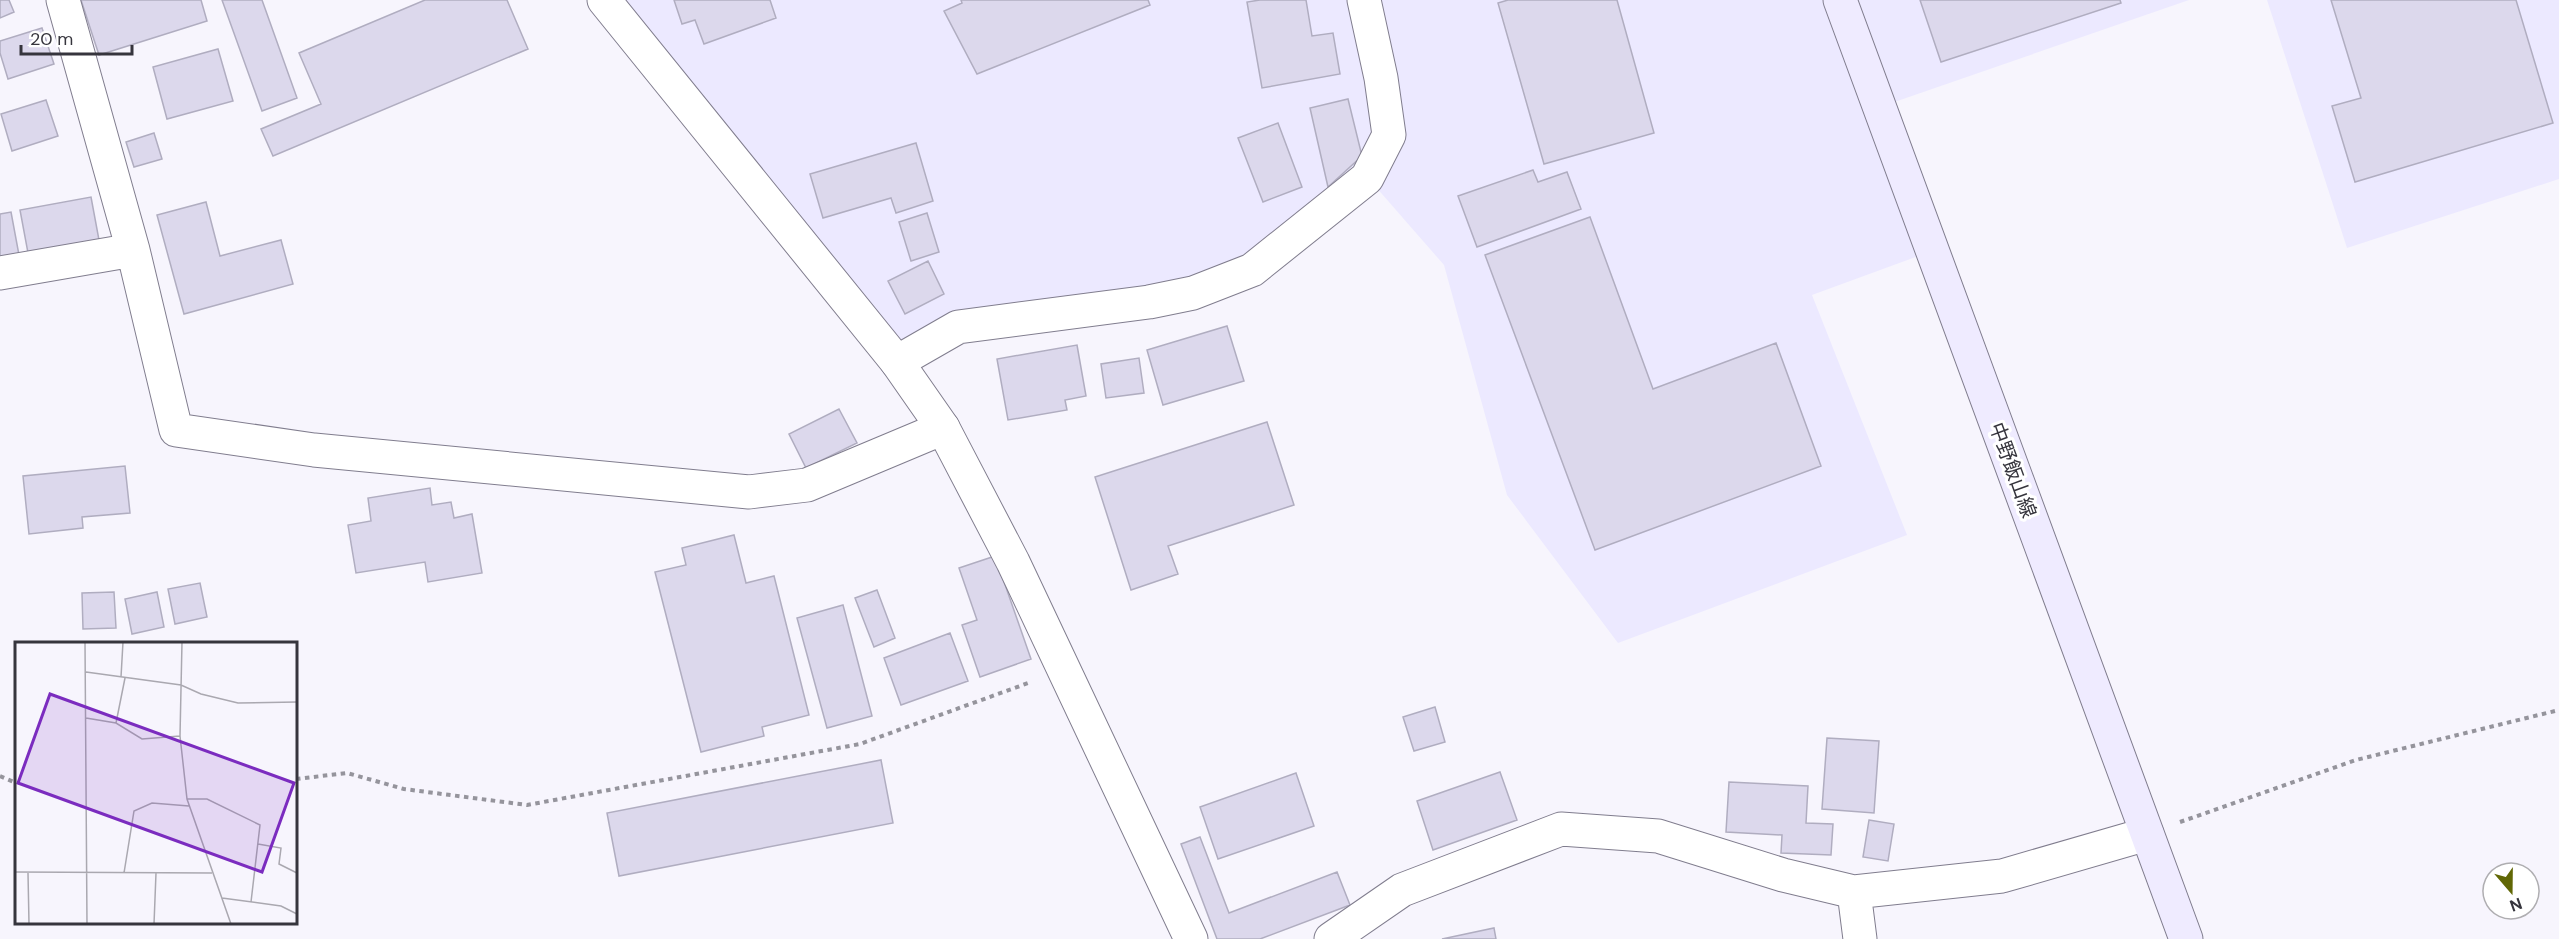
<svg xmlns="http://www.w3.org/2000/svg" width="2559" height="939" font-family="'DM Sans','Noto Sans JP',sans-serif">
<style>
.built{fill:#ece9ff}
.building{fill:#dcd8ec;stroke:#b0adc0;stroke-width:1.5}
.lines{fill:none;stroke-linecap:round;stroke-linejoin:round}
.minor-casing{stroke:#807d8e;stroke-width:35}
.tertiary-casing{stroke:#807d8e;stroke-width:35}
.secondary-casing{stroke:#807d8e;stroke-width:35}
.path{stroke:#95949c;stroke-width:4;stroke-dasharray:4.5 4.5;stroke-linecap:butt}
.minor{stroke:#fff;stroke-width:33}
.tertiary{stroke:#fff;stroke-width:33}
.secondary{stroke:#efebff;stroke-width:33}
.labels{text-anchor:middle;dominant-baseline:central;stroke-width:6;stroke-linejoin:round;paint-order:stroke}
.street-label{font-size:20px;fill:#36353d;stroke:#fff}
.inset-road{fill:none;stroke:#aaa8b0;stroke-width:1.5}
.view{fill:#7b2cbf;fill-opacity:0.15;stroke:#7b2cbf;stroke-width:3}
.inset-edge{fill:none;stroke:#36353d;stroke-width:3}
</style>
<rect width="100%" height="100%" fill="#f7f5fd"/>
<!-- built -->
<path class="built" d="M604,0H2189L1880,107L1932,251L1812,295L1907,535L1618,643L1507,495L1444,265L1368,178L1252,270L958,327L897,362Z
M2267,0H2559V179L2347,248Z"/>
<!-- building -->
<path class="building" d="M0,0H9L14,12L0,18Z
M81,0H201L207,21L99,55Z
M222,0H262L297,98L262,111Z
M425,0H507L528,49L273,156L261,129L321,104L299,53Z
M674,0H770L776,18L704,44L695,20L682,24Z
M961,0H1148L1150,5L977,74L944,11L962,3Z
M1260,0H1306L1312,36L1333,33L1340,74L1262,88L1247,2Z
M1508,0H1617L1654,133L1544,164L1498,3Z
M1920,0H2120L2121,3L1941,62Z
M2331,0H2516L2553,123L2355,182L2332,106L2361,98Z
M42,28L54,64L8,79L0,53V41Z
M218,49L233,101L167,119L153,67Z
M1348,99L1362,156L1328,187L1310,108Z
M46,100L58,136L12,151L1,114Z
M1278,123L1302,187L1263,202L1238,138Z
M154,133L162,159L134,167L126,142Z
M916,143L933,201L896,213L891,198L823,218L810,174Z
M1533,170L1538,182L1567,172L1581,209L1477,247L1458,196Z
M91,197L99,240L28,253L20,210Z
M206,202L220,256L281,240L293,284L184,314L157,215Z
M11,212L19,255L0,259V214Z
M927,213L939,252L911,261L899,222Z
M1590,217L1653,389L1776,343L1821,466L1595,550L1485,255Z
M928,261L944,294L905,314L888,281Z
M1227,326L1244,381L1163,405L1147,350Z
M1077,345L1086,396L1065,400L1067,410L1008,420L997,359Z
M1139,358L1144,393L1106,398L1101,364Z
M839,409L857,443L806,468L789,434Z
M1267,422L1294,505L1168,546L1178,574L1131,590L1095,477Z
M125,466L130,513L82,517L83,528L29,534L23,476Z
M430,488L432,505L451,502L454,518L472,514L482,573L428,582L425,562L356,573L348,525L371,521L368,498Z
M734,535L746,583L774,576L809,715L762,727L764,736L701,752L655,572L686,565L682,548Z
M995,556L1031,659L980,677L962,625L977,620L959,568Z
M200,583L207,617L175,624L168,589Z
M877,590L895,638L874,647L855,598Z
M114,592L116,628L83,629L82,593Z
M157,592L164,627L132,634L125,599Z
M843,605L872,716L827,728L797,618Z
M950,633L968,681L901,705L884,658Z
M1435,707L1445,742L1414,751L1403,717Z
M1827,738L1879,741L1874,813L1822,809Z
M881,760L893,823L619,876L607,813Z
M1500,772L1517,820L1433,850L1417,801Z
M1296,773L1314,826L1218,859L1200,807Z
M1729,782L1808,786L1806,823L1833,824L1831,855L1781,853L1782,835L1726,832Z
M1869,820L1894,824L1888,861L1863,857Z
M1200,837L1229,913L1337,872L1350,905L1260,939H1217L1181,844Z
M1494,928L1496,939H1442Z"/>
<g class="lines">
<defs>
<path id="minor" d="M63,0L133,250L176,430L314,450L749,492L807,485L943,428
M0,273L133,250
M897,362L958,327L1149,302L1193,293L1252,270L1367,178L1389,135L1381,78L1364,0
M1854,892L1860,939
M1331,939L1402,890L1561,829L1658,836L1783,875L1854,892L2002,876L2147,834"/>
<path id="tertiary" d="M604,0L897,362L943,428L1013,562L1191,939"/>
<path id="secondary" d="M1840,0L2186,939"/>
</defs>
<!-- minor casing -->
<use href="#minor" class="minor-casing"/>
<!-- tertiary casing -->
<use href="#tertiary" class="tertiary-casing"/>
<!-- secondary casing -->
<use href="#secondary" class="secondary-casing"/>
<!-- path -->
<path class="path" d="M0,776L16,783
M296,779L347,773L404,789L527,805L860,744L1031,682
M2180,822L2356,760L2559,710"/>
<!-- minor -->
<use href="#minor" class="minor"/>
<!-- tertiary -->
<use href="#tertiary" class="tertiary"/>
<!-- secondary -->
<use href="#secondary" class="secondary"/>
</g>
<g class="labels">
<!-- street labels -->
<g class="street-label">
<text transform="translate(2013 470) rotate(70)">中野飯山線</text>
</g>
</g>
<!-- overview -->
<g transform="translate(15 642)">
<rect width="282" height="282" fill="#f7f5fd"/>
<path class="inset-road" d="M70,0L72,282M167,0L165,94L172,157L216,282M71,30L166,43L186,52L223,61L282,60M106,35L108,0M71,76L101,81L127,97L165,94M101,81L110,36M172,157H192L245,183L236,260M243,202L266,206L264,222L282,231M0,230L197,231M13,231L14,282M109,231L119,169L137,161L174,164M207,256L266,264L282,272M139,282L141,231M229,282H248"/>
<path class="view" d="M35,52L279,141L247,230L3,141Z"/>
<rect width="282" height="282" class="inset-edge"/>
</g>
<!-- north arrow -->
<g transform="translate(2511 891) rotate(160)"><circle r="28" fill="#ffffff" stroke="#afaeb1" stroke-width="1.5"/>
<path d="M0-4.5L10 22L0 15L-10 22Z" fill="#616705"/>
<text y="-9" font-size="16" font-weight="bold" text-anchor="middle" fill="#36353d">N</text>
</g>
<!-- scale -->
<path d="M21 45v9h111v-9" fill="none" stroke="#36353d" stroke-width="3"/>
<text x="30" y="45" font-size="18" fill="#36353d" stroke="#ffffff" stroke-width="4.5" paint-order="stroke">20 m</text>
</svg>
